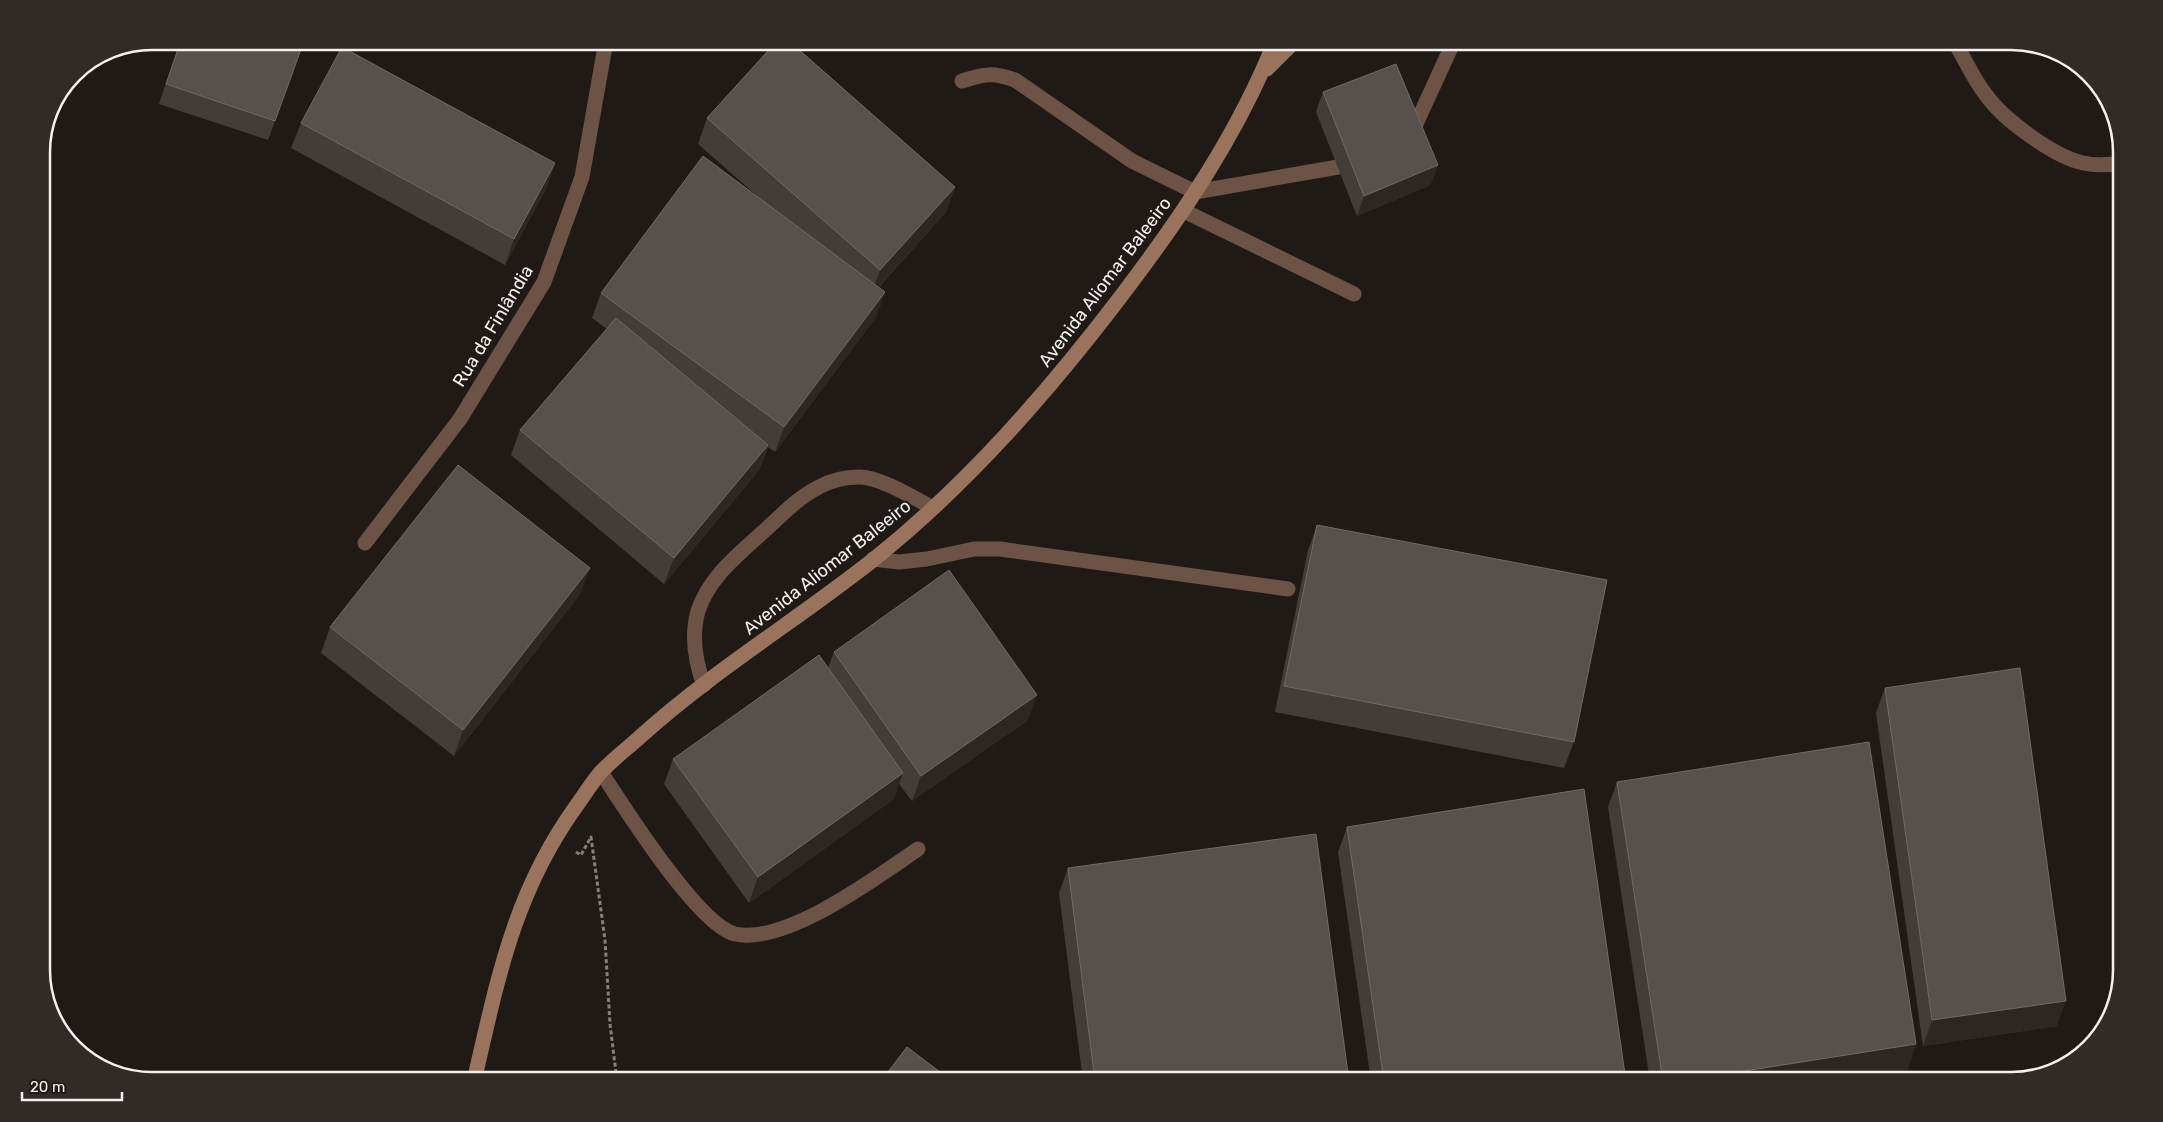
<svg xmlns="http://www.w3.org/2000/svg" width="2163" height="1122" font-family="Rubik,sans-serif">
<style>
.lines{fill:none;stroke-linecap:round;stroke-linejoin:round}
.path{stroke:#85807d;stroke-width:3;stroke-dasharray:4 2.5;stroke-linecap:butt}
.lane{stroke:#6c5346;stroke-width:15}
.street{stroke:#6c5346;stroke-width:15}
.secondary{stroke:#9a735d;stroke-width:15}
.wall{fill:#433d3a}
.shaded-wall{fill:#2d2724}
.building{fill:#56514d;stroke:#6f6a66}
.labels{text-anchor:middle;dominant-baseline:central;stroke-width:4;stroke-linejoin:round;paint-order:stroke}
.street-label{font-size:18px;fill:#f4f0ed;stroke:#201a17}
.rim{fill:none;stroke:#f4f0ed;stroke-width:2.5}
</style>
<rect width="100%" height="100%" fill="#201a17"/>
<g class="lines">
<!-- path -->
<path class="path" d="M576,852L581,855L591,837L605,940L610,1024L617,1081"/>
<!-- lane -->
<path class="lane" d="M1954,41C1965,59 1973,79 1986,95C2004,120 2053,156 2083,163C2096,166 2109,165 2122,163
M962,81C984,74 993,72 1015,80L1132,161L1195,192L1338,167
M1410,137L1454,41
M1184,211L1354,294
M873,559L899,562L927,559L974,549H1000L1288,589
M704,685C695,661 691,636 698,611C709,577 738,555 763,532C781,516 797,498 819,487C832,480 845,477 859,477C880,477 914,498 933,508
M601,772C624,807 698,925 735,934C786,945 877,877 918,849"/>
<!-- street -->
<path class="street" d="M365,543L460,419L544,282L582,177L606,41"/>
<!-- secondary -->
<path class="secondary" d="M1267,69L1295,41
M474,1081C498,978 514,892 577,805C585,794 592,782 601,772C613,759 628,748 641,736C713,671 797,620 873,560C968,484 1049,391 1122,295C1182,216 1238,134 1275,41"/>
</g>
<!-- wall -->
<path class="wall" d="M180,41L275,121L268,140L159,104Z
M1323,92L1438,165L1430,185L1357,216L1316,112Z
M707,118L955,187L946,212L879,287L885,292L876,317L775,452L768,447L759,470L664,584L511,455L520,430L607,329L592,318L601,293L763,201L698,144Z
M301,123L555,163L546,189L505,265L291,148Z
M1317,525L1574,742L1564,768L1275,712L1308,550Z
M581,593L454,756L321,653L330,627Z
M834,652L1028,720L912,801L899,784L894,799L749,903L664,784L673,759L828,668Z
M1885,688L2057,1026L1923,1046L1876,713Z
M1617,782L1916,1044L1907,1070L1835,1081H1650L1608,807Z
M1347,827L1626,1081H1371L1338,852Z
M1068,868L1349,1081H1083L1059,893Z"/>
<!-- shaded-wall -->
<path class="shaded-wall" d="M555,163L546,189L505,265L514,239Z
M1438,165L1430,185L1357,216L1364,196Z
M955,187L946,212L871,295L880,270Z
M885,292L876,317L775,452L784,427Z
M768,445L759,470L664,584L674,558Z
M590,568L581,593L454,756L463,730Z
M1037,695L1028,720L912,801L921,776Z
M903,773L894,799L749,903L758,877Z
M2066,1001L2057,1026L1923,1046L1932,1020Z
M1916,1044L1907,1070L1835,1081H1681Z"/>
<!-- building -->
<path class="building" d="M181,41H304L275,121L166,84Z
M777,41H789L955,187L880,270L707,118Z
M342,47L555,163L514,239L301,123Z
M1396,64L1438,165L1364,196L1323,92Z
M703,156L885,292L784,427L601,293Z
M616,318L768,445L674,558L520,430Z
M458,465L590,568L463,730L330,627Z
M1317,525L1607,580L1574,742L1284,686Z
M949,570L1037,695L921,776L834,652Z
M819,655L903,773L758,877L673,759Z
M2020,668L2066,1001L1932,1020L1885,688Z
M1869,742L1916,1044L1681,1081H1663L1617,782Z
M1584,789L1626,1081H1384L1347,827Z
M1316,834L1349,1081H1095L1068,868Z
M907,1047L952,1081H881Z"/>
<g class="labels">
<!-- street labels -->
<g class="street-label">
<text transform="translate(1105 282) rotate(-53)">Avenida Aliomar Baleeiro</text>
<text transform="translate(493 326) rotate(-59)">Rua da Finlândia</text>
<text transform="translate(827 567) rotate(-38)">Avenida Aliomar Baleeiro</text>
</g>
</g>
<!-- crop -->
<path d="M0 0H2163V1122H0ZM152 50H2011A102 102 0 0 1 2113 152V970A102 102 0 0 1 2011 1072H152A102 102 0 0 1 50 970V152A102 102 0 0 1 152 50Z" fill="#312b28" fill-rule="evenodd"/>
<path class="rim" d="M152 50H2011A102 102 0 0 1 2113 152V970A102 102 0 0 1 2011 1072H152A102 102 0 0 1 50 970V152A102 102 0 0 1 152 50Z"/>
<!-- scale -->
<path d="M22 1092v8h100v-8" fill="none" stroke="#f4f0ed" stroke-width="2.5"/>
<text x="30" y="1092" font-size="15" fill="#f4f0ed" stroke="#201a17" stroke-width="4" paint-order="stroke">20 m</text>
</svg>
